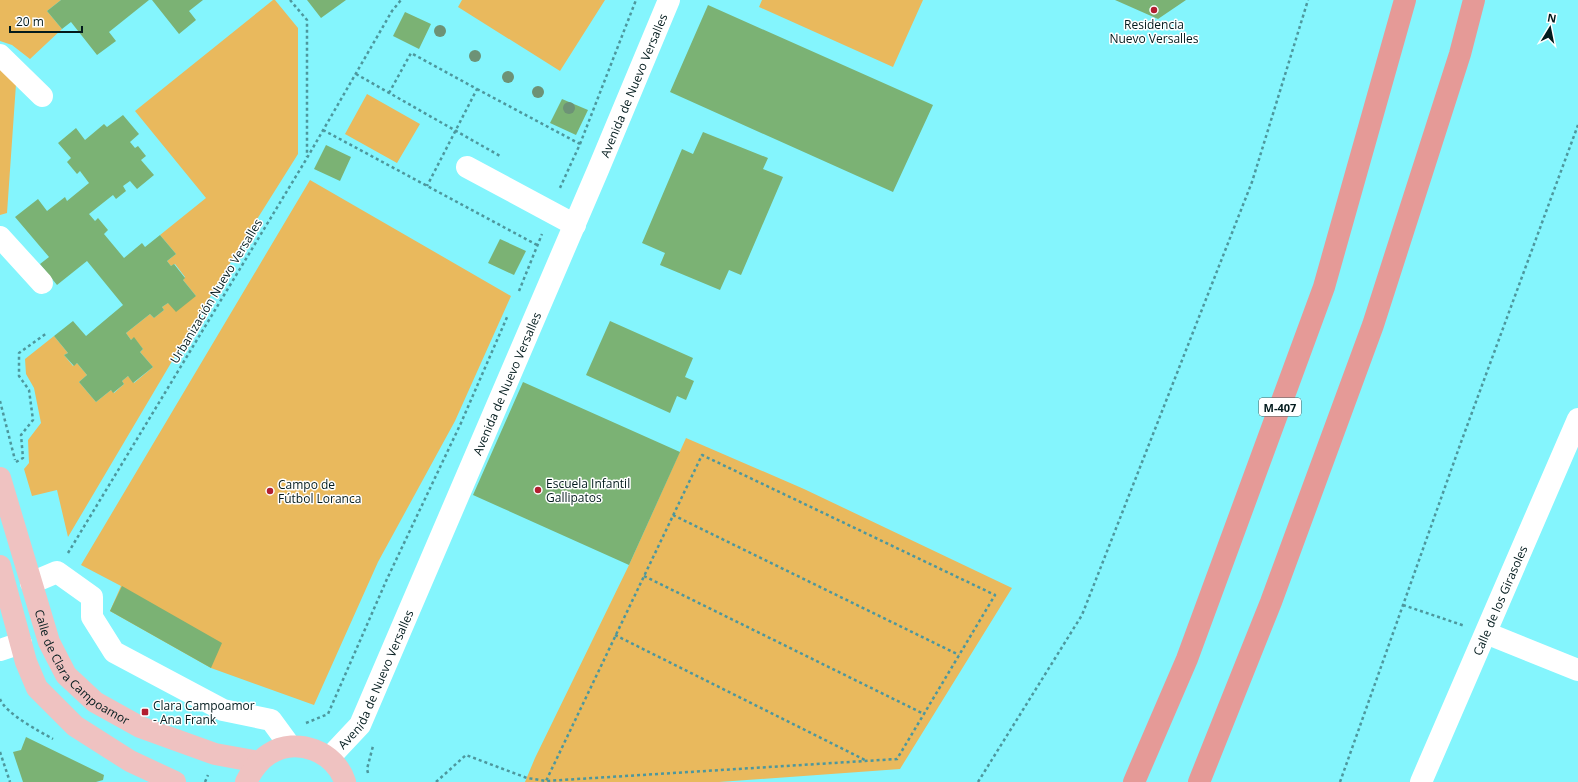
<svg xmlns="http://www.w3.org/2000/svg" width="1578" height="782" font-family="'Open Sans',sans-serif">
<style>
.green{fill:#e9b95d}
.building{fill:#7bb274}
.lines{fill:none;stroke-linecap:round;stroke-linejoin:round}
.path{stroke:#4d979d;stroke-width:2.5;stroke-dasharray:3 3;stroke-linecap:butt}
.minor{stroke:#fff;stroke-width:22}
.major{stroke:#efc2c1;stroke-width:22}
.highway{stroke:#e59a97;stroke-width:22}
.tree{fill:#6d9276}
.poi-dot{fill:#b21f30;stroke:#fff;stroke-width:1.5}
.labels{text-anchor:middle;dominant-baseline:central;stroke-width:3;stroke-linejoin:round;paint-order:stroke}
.shield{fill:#fff;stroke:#4f5f61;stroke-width:1}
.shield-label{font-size:11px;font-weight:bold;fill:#031b1d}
.poi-label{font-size:12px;fill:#031b1d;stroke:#fff;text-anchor:start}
.street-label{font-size:12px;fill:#031b1d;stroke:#fff}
</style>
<rect width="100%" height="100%" fill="#84f5fd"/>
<!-- green -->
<path class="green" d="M0,0H61L47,11L62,29L30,59L12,45L0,41Z
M273,0H275L298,28V154L242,243L68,537L57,490L32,496L24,469L29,463L28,440L41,423L34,388L26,374L25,359L54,336L68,353L64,355L73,366L77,363L87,375L79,382L96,402L111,390L114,393L124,384L122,381L128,376L134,383L153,367L140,352L143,349L134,338L131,340L126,333L150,314L154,318L164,310L162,307L168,303L196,296L183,280L185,277L175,264L171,266L167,261L176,254L160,235L206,198L135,111Z
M462,0H605L560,71L458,7Z
M762,0H923L893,67L759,7Z
M0,68L16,84L7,213L0,215Z
M367,94L420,124L397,163L345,134Z
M310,180L511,296L455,421L378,562L314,705L211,668L110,611L121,586L81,565Z
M686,438L804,489L1012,588L900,769L719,782H525L535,758L629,565Z"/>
<!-- building -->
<path class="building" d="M61,0H149L109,32L116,41L97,55L71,22L62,29L47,11Z
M152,0H203L189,11L196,20L179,34Z
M307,0H346L321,18Z
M1115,0H1186L1158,19Z
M708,5L933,105L893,192L670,92Z
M405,12L431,24L419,49L393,36Z
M562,99L588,110L576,135L550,123Z
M123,115L139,134L130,142L135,148L138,146L146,156L141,160L154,175L137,189L130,181L123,186L126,191L116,199L113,195L89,214L95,221L98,218L108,230L104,234L124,258L142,243L145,247L160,235L176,254L167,261L171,266L174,264L185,278L183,280L196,296L176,312L168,303L162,307L164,310L154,318L150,314L126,333L131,340L134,337L143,349L140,352L153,367L133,383L128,376L122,381L124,384L113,393L111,390L96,402L79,382L87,375L77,363L74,366L64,355L68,353L54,336L73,321L86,336L123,305L87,261L57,285L40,264L49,257L15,217L38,199L47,211L65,197L67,201L89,183L80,171L77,174L67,162L71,158L58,143L76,128L85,140L104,124L107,127Z
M703,132L768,158L763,169L783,177L741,275L729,270L720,290L660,265L665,253L642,243L682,149L693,154Z
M326,145L351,157L340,181L314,169Z
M500,239L526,251L514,275L488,263Z
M610,321L693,358L685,377L694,381L686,400L677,396L670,413L586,375Z
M523,382L680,452L629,565L473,495Z
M122,586L222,643L211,668L110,611Z
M26,737L104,775L103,780L96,782H23L13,752L21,750Z"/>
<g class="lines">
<!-- path -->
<path class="path" d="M290,0L307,20V157
M356,74L500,156
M477,89L580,144L559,190
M389,93L411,53L477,89L427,186
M323,130L537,245
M580,144L636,0
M519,291L542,234
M0,401L15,460
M16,462L23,458L21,435L33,420L29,390L19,376V353L47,333
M673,515L959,655
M68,553L307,158L392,11L401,0
M644,576L924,714
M1403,605L1465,626
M615,635L867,761
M0,699C6,714 39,731 53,739
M306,723L328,714L387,579L461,423L508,315
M0,752L10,782
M368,773L367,769L373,746
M205,782L208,775
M436,782L466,755L527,778L546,781L897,759L995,595L702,455L546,781
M978,782L1082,615L1252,182L1308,0
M1340,782L1460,445L1578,125"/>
<!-- minor -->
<g class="minor">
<path d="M0,55L42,96"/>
<path d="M467,167L575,225"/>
<path d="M0,237L42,283"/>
<path d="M31,583L57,572L92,597V617L114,652L223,710L271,720L290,746"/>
<path d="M1486,633L1578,670"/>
<path d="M0,650L21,643"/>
<path id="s1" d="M329,758L360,725L598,170L669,0"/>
<path id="s2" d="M1421,782L1578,419"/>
</g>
<!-- major -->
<g class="major">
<path id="s3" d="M0,478L49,642L66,675L95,702L140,727L215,754L259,762"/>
<path d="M0,566L26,662L37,688L75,726L130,761L175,782"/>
<path d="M246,782C252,770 258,761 269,754C297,736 336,752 345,782"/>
</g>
<!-- highway -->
<path class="highway" d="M1134,782L1187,659L1324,287L1405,0
M1199,782L1271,602L1373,325L1460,54L1474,0"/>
</g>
<!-- trees -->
<g class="tree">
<circle cx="440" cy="31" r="6"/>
<circle cx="475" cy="56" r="6"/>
<circle cx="508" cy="77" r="6"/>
<circle cx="538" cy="92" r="6"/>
<circle cx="569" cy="108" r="6"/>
</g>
<!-- markers -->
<g class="poi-dot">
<circle cx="1154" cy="10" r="4"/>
<circle cx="538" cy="490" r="4"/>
<circle cx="270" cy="491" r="4"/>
<rect x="141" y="708" width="8" height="8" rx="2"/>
</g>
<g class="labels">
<!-- shield labels -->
<rect class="shield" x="1259" y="398" width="42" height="18" rx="3"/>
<g class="shield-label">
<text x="1280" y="407">M-407</text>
</g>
<!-- poi labels -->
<g class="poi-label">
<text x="1154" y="24" text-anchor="middle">Residencia<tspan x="1154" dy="14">Nuevo Versalles</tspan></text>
<text x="546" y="483">Escuela Infantil<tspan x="546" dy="14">Gallipatos</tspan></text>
<text x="278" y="484">Campo de<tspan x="278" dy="14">Fútbol Loranca</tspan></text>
<text x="153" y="705">Clara Campoamor<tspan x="153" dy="14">- Ana Frank</tspan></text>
</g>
<!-- street labels -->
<g class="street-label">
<text stroke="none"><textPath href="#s1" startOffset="741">Avenida de Nuevo Versalles</textPath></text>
<text transform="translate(216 291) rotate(-59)">Urbanización Nuevo Versalles</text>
<text stroke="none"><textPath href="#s1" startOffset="417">Avenida de Nuevo Versalles</textPath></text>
<text stroke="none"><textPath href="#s2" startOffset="198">Calle de los Girasoles</textPath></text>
<text stroke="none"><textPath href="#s3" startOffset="212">Calle de Clara Campoamor</textPath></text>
<text stroke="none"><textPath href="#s1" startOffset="93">Avenida de Nuevo Versalles</textPath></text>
</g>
</g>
<!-- north arrow -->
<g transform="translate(1550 28) rotate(10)" stroke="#ffffff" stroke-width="3" paint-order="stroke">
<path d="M0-3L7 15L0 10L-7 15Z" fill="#031b1d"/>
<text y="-6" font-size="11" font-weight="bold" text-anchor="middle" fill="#031b1d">N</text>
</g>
<!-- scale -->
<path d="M10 26v6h72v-6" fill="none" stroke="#031b1d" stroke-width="2"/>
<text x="16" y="26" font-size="12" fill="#031b1d" stroke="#ffffff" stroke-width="3" paint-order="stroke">20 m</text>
</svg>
